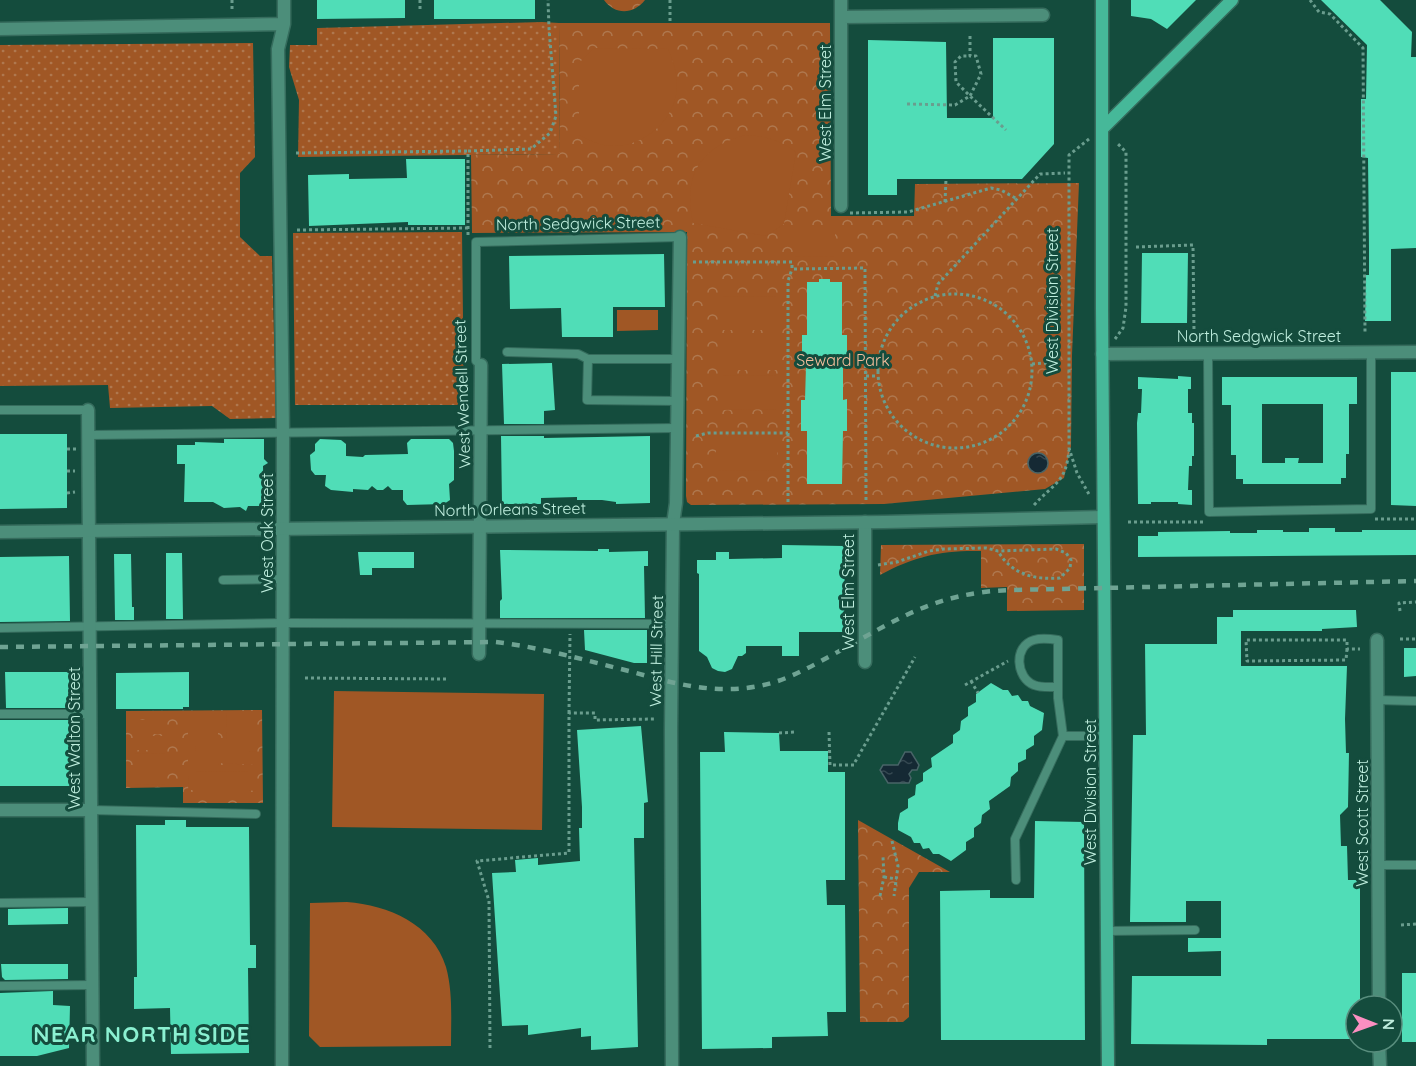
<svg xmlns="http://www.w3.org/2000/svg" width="1416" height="1066" font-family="Quicksand,sans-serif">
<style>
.grass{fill:url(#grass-dots)}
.forest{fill:url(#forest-crowns)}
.pitch{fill:#a05725}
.water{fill:url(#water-ripples);stroke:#486467;stroke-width:1.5}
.building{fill:#50ddb7;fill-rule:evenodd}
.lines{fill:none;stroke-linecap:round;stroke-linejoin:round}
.service-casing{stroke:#366c5d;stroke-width:10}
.minor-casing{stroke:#366c5d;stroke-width:15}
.tertiary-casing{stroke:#366c5d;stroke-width:15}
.secondary-casing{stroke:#366c5d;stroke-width:15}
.path{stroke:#6a9d8e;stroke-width:3;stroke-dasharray:3 3;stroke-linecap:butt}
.service{stroke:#4c8e7a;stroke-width:8}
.minor{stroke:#4c8e7a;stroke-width:12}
.tertiary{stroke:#4c8e7a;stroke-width:12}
.secondary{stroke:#46b899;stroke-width:12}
.rail{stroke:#6fa393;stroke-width:4.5;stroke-dasharray:8 8;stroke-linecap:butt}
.labels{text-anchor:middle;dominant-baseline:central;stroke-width:6;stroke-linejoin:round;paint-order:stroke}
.street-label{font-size:16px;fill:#bfeede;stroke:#144c3d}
.park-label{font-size:16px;fill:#f6be9d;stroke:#144c3d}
.district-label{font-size:22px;font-weight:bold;letter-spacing:1.5px;fill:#8bf0d1;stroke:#144c3d}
</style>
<defs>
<pattern id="grass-dots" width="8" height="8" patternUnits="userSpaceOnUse" patternTransform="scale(1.5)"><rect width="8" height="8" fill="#a05725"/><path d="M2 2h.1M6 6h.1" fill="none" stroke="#af784f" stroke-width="1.8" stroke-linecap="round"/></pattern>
<pattern id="forest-crowns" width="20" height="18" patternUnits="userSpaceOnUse" patternTransform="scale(1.5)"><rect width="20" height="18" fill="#a05725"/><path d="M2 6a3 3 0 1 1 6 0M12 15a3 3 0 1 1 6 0" fill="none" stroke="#af784f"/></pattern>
<pattern id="water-ripples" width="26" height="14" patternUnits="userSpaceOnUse" patternTransform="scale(1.5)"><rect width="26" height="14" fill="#152934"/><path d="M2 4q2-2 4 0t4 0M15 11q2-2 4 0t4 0" fill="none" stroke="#354851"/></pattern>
</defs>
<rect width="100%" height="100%" fill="#144c3d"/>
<!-- grass -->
<path class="grass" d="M542,22L559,23L560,154L298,157L299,100L289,67L290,45H317V28Z
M253,43L255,157L240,173V237L260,256H272L276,418L230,419L212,406L110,408L108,385L0,386V45Z
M462,232L464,405H295L293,233Z"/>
<!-- forest -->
<path class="forest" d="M604,0H645C633,15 615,15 604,0Z
M559,23H830L831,216H914L915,184L1079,183L1072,355L1071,446L1064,478L1045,489L884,504L691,505L687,502L686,496L687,232L472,233L471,155L560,154Z
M1084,544V610L1007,611V587L981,588V551C943,550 914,556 880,575L881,545Z
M262,710L263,803H183V787L126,788V711Z
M858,820L950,872H919L909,888V1017L903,1022H860Z"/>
<!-- pitch -->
<path class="pitch" d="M594,48L668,49C673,61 677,72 677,85C677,118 646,146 614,146C601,146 590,141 579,135V63Z
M745,135C766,136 779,140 796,152L784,224L766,236L693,223C683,176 699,148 745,135Z
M795,233H835V256L795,257Z
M778,296V330H721V297Z
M617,310H658V330L617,331Z
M721,336H778V370H721Z
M778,375V409L721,410V376Z
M716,436H777V470L716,471Z
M334,691L544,694L542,830L332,827Z
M188,713H218V727H188Z
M227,713H256V727H226Z
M134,720H164V734H134Z
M188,732H218V739H226L227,732H256V746H249V751L256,752V765L219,763L218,765H188V751H195L196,746H188Z
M135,736H164V750H135Z
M135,753L165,754V767H135Z
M135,771H165V785L135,784Z
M196,771L249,772V777H256V790L249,791V796H196V790H188L189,776H196Z
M347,902C388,905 433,924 446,967C453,992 451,1020 451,1046L320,1047L309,1036L310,903Z"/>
<!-- water -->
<path class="water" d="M1028 463a10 10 0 1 1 20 0a10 10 0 1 1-20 0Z
M905,752H911L919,765L917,770H912L909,774L911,778L909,783H888L880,770L883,765H898Z"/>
<!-- building -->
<path class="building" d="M317,0H405V18L317,19Z
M434,0H535V19H434Z
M1131,0H1196L1167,29L1151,19L1131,16Z
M1321,0H1380L1412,32L1411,57H1416V248L1391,249V321H1365L1366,275H1369V249L1368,158L1361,157V99H1366L1367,45Z
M993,38H1054V144L1022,179H897V195H868V40L946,42L947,118H993Z
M406,159H465V225H408V222L309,226L308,175L349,174V179L407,178Z
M1142,253H1188L1187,323H1141Z
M664,254L665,307H613V337H562L561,308L510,309L509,256Z
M819,279H830V282H842V335H847V366H843V400L847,399V431H843L842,484H807V431H801V400H805L806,366H802V335H807V282H819Z
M552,363L555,410L544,411V424H504L502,364Z
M1391,372H1416V506L1391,505Z
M1178,376L1191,377V389H1188V413H1192V423H1194V456H1192V466H1189L1188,490H1192V505L1178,504V502H1151V504H1138L1137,423L1138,413H1141L1142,389H1138V377L1178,379Z
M1222,377H1357V404H1349V454H1346V478H1341V484H1243V479H1236V455H1231V405H1222ZM1262,404H1323V463H1298L1299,458H1285V463H1262Z
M0,434H67V508L0,509Z
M501,436H544V438L650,436V503L616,504V502L602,500H577V497L541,498V504H502Z
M224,439H264V459L268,463L263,466L264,506H248L246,511L240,507L224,508L213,502H184L185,464H177V445H195V442L224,443Z
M320,439L341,440L346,444V456L363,457L365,455L408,454L407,443L411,439H449L453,443L454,451V480L449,484L450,500L444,504L407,505L403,500V490H392L388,486L383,490H377L372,486L368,490L353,489V492L331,490L325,486L326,475H315L311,470L310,455L315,451V444Z
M1309,528H1335V532H1362V530H1416V555L1138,557V536H1158V532L1230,531V533H1257V530H1283V532H1309Z
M782,545L845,546L844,632H799V656H782V646H746V653L742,656H738L732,669L725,672L718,671L712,668L707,657L699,651V574L697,573V560H716V552H729V559L782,558Z
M598,549H609V552L648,551V566H644L645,618H500V601L502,599L500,550L598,551Z
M358,552H414V568H372V575H360Z
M166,553H182L183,619H166Z
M114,554H131L132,607H134V620H115Z
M69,556L70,621L0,622V557Z
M1233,610H1356L1357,627L1322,629V631H1241V666H1347L1345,719L1346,753H1349L1348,807L1340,815L1341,846H1347L1348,880H1360V1006H1356V1039H1267V1045L1131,1044L1132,976H1221V951L1188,952V938H1221V901H1186V922H1130L1133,735H1146L1145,644H1217V617H1233Z
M584,630H647V663H634L585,650Z
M1404,648H1416V676L1404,677Z
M5,672H69L70,708H6Z
M189,672V707H183V709H116V673Z
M991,683L1003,690H1008L1012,696L1018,695L1022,701H1028L1030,706L1044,713L1042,730L1034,736V745L1026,750V759L1018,763V771L1011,777L1010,786L989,801L990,809L982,815L981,823L974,828V837L966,842V850L951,861L939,854H933L929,848L923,849L920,843H914L911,837L898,830V823L900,813L908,808V799L915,795L916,785L923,781V773L932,767L931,758L953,743V735L960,730L961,721L968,716V707L976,702V694Z
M0,720H70V786H0Z
M641,726L648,802L644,803V838H634L638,1047L591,1050V1036L581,1037V1028L528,1035V1025L502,1026L492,873L516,872L515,860L538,858V865L580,861L579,828H582V807L577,730Z
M724,732L779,733L780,751H828V772H845V880H826L827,905H845L846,1012H827L828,1036L772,1037V1048L702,1049L700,752H725Z
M165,820H186V827H249L250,945H256V968H248L249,1053L171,1054L170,1008L134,1009V977H137L136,825H165Z
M1035,821L1084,822L1085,1040H941L940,891L990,890V898H1034Z
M68,908V924L8,925V909Z
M1,964H68V979L5,980L2,977Z
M1402,973H1416V1042H1402Z
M53,991V1005L70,1006L69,1048L37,1056H0V993Z"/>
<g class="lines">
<defs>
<path id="service" d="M507,352L578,354L588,359
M1208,353L1209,512L1371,509V352
M481,365L476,361V242L680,237
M678,401L587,400L588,359H678
M0,410H88
M89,435L677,428
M223,580L283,579
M0,628L283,623L672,624
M1058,687C1050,687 1041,688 1034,685C1016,678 1013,646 1034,640C1041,638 1051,639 1058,640V698L1063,736H1106
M1377,700L1416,701
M0,714H91
M91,810L256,814
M1378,865H1416
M1016,880L1015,839L1063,736
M0,903L92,902
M1107,931L1195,930
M0,986L92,985"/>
<path id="minor" d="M841,17L1043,15
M0,29L284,24
M841,206V0
M88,410L93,1066
M865,522V662
M1377,640L1379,1006
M479,654L481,365
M0,810H91
M1379,1042L1380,1066
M282,1066L283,433L278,49L284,24V0
M672,1066L671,729L673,524L676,503L680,237"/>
<path id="tertiary" d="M1102,354L1416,352
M0,532L884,522L1103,517"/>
<path id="secondary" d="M1102,0V309L1108,1066
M1103,128L1232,0"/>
</defs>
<!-- service casing -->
<use href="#service" class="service-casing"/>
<!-- minor casing -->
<use href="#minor" class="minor-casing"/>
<!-- tertiary casing -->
<use href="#tertiary" class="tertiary-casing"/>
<!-- secondary casing -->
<use href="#secondary" class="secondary-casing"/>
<!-- path -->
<path class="path" d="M232,0V11
M420,0V10
M670,0V22
M1310,0L1319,12L1330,14L1363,48L1365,332
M970,36V56H976L981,74L970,96L956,82L955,62L961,56H970
M907,104L955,105L970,96L1006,130
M1089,139L1069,155V448L1077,473L1090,496
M296,153L468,151
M945,202L946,179
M850,213L908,212L991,188L1001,190L1017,199
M297,230L469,228
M468,235V151L531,149L550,133L556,116L549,28L548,0
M1136,247L1193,245L1194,331
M693,262H792V269L865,268L866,502
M878 371a77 77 0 1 1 154 0a77 77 0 1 1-154 0Z
M935,296L938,284L1040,174L1065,173
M1115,339L1123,328L1126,307V152L1116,142
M1032,364L1060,362
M866,376H878
M696,436L708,433H788
M67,449H76
M67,471H75
M67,493L75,492
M788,502V281L792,269
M1034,505C1054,483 1066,483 1069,450
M1375,519H1416
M1128,522H1204
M878,565L897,562L929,551L944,549L986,548L998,551L1056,549L1066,553L1071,560L1070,568L1060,578C1034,580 1011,574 998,551
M1400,611L1399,603L1416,602
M1400,639H1416
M1347,649L1346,660L1247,661L1246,640H1347V649H1360
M305,678L447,679
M971,681L978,693
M965,685L1008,661
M569,713L570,634
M829,732L830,765H855
M779,733L796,732
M855,762L915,657
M892,841L898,866L894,896
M884,877L897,879
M880,896L884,877L883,857
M1401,925L1416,924
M490,1048L489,901L477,861L569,853V713H595V720L655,719"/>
<!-- service -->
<use href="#service" class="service"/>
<!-- minor -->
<use href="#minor" class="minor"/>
<!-- tertiary -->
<use href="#tertiary" class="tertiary"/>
<!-- secondary -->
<use href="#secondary" class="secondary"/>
<!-- rail -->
<path class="rail" d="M0,647L495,642C540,647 584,660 629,671C672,683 714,695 759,686C786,681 810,667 834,654C898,619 936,592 1012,590L1416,581"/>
</g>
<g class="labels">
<!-- street labels -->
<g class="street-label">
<text transform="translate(825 103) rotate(-90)">West Elm Street</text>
<text transform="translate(578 223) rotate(-1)">North Sedgwick Street</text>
<text transform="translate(1052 301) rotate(-90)">West Division Street</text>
<text x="1259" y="336">North Sedgwick Street</text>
<text transform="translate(462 394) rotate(-92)">West Wendell Street</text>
<text transform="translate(510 509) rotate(-1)">North Orleans Street</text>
<text transform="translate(267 533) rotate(-90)">West Oak Street</text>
<text transform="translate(848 592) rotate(-90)">West Elm Street</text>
<text transform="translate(656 651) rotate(-89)">West Hill Street</text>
<text transform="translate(74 738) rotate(-90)">West Walton Street</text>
<text transform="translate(1090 792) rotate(-90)">West Division Street</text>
<text transform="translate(1362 823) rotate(-90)">West Scott Street</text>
</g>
<!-- park labels -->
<g class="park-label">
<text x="843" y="360">Seward Park</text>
</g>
<!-- district labels -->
<g class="district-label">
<text x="142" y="1034">NEAR NORTH SIDE</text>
</g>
</g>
<!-- north arrow -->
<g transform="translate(1374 1024) rotate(91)"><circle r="28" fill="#144c3d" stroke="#588d7d" stroke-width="1.5"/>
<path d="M0-4.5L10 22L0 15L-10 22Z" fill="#fc8fc1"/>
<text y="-9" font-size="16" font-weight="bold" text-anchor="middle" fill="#bfeede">N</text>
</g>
</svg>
